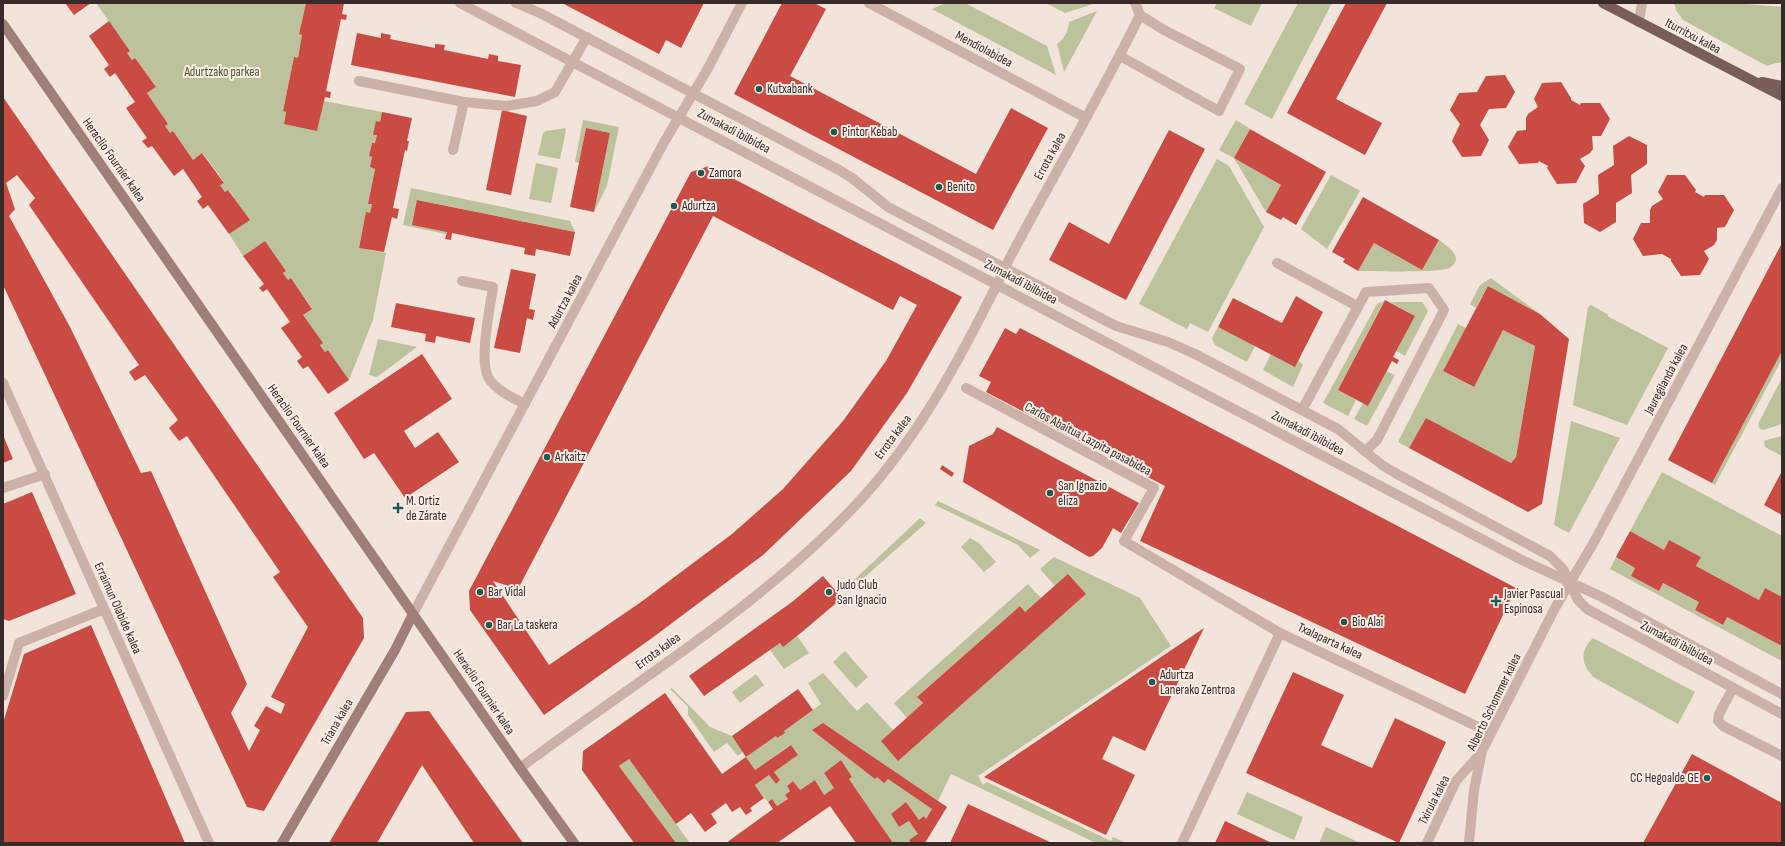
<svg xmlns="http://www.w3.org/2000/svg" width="1785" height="846" font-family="'Sofia Sans Condensed',sans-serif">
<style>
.green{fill:#bcc29b}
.building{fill:#c94b43;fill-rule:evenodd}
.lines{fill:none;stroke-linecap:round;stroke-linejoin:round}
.service{stroke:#cbb1a7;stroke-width:10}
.pedestrian{stroke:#cbb1a7;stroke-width:10}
.minor{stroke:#cbb1a7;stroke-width:10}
.secondary{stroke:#9f7f78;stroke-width:10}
.primary{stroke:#795d58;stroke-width:10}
.poi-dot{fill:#1c5a53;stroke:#faeee8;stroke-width:1.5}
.labels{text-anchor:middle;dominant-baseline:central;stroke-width:4;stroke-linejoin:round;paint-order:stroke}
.street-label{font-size:13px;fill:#372a28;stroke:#faeee8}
.park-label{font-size:13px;fill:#4e562b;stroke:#faeee8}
.poi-label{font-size:13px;fill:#372a28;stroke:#faeee8;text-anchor:start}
</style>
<rect width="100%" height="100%" fill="#f2e3db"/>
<!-- green -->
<path class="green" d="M96,3H306L299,34L302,35L298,58H294L283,111L286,112L284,123L317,130L324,101L382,112L380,122L373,135H377L375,143H372L369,156L372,157L370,167L375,169L368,203L372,204L370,213H366L359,248L386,253L373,320L349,380L328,350L325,352L303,315L312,308L291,278L288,280L283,273L286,271L265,241L243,256L229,234L249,220L229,190L225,192L220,185L224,182L203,153L193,160L173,131L170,133L165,126L168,124L147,93L156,87L135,58L132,60L127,53L130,51Z
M946,3H965L1047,46L1056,75L932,9Z
M1046,3H1091L1093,4L1065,13Z
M1217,3H1262L1251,26L1214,8Z
M1298,3H1332L1272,119L1244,104Z
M1674,3H1733L1782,7V63H1776L1767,66L1683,20L1676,10Z
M1097,11L1064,72L1057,44C1065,38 1068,32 1069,22Z
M583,120L619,127L607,186L594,212L610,133L586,128L579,163L575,162Z
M1236,120L1250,129L1234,158L1281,185L1266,212L1234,158L1219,150Z
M565,128L566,130L560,159L538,155L543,133L546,131Z
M1217,159L1229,166L1264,227L1208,332L1190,323L1187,329L1139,304Z
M536,163L558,168L551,203L529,199Z
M1331,175L1360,191L1327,249L1301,229Z
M411,188L570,221L575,232L418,200L447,232L446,234L403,225Z
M1439,240C1447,246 1466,258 1449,268C1441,273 1372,271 1358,271L1374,243L1422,270Z
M1491,278L1540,314L1488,286L1476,308L1470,304L1480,285Z
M1384,301L1338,390L1356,400L1348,416L1323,403L1377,304Z
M1390,302H1422L1428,311L1405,356L1396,351L1415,316Z
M1591,305L1607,314L1609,317L1668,348L1627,425L1573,405L1588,307Z
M1458,324L1466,328L1443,371L1473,387L1503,330L1535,346L1516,457L1511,463L1426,418L1409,448L1398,442Z
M1218,327L1255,346L1247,362L1215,345L1212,338Z
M378,339L417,347L377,377L369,375Z
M1782,351V359L1715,485L1712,483Z
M1271,354L1298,360L1303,365L1293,387L1263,370Z
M1386,371L1395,375L1367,426L1354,419L1363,403Z
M1782,378V424L1763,430L1759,428L1758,424Z
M1571,421L1620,438L1569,533L1554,525Z
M1782,436V456L1765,447L1764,441Z
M1662,472L1782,536V597L1765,588L1759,600L1696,566L1701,557L1669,540L1664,550L1630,531Z
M938,501L1040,550L1030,558L1018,545L935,505Z
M920,518L926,523L859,582L855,579Z
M970,538L979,543L996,562L984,572L961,547Z
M1054,557L1140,598L1171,646L978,776L983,785L987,782L1111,841L1113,837L1126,843H1096L951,774L938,801L823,723L813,730L884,782L888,779L932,809L926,819L924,816L919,820L906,802L891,814L899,827L909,821L918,834L910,841L911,843H893L849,779L852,777L841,760L824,773L834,788L824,795L815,780L800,790L793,781L787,786L790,791L785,795L788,799L777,806L772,799L768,802L755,785L769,775L776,784L780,780L774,772L798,755L790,745L755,770L746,757L776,736L777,738L784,733V731L821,704L808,683L823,673L857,711L867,702L893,730L881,741L898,760L1086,594L1055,586L1040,569Z
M1616,557L1635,568L1631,576L1659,591L1663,583L1699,602L1695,610L1722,625L1727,617L1782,646V661L1610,569Z
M1028,584L1041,598L1025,612L1020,606L917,697L923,703L907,718L894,703Z
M797,636L809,653L784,669L770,650L780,643Z
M1593,638L1695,692L1678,724L1595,678C1581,666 1579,651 1593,638Z
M845,651L868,677L856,688L833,662Z
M756,674L764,685L740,703L732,692Z
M672,688L710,727L732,736L743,752L738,756L727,743L714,752L688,715V707L670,689Z
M629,759L690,843H676L619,766Z
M1247,792L1303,817L1294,840L1237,814Z
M1326,827L1360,843H1319Z"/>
<!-- building -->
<path class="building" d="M65,3H91L74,15Z
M306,3H344L342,14L347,15L346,20L341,19L326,91L331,92L330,98L325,97L317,131L284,124L286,112L283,111L294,57L298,58L302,35L299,34Z
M562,3H704L681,48L666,40L659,54Z
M782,3H814L826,9L790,76L976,174L1011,108L1048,128L993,230L734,94Z
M1346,3H1387L1336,99L1382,123L1365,155L1287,113Z
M109,21L130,51L127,53L132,60L135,58L156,87L147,93L168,124L165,126L170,133L173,131L193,160L202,153L224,183L220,185L225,192L228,190L250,220L229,234L208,205L203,209L197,201L202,197L183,169L174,176L152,146L148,148L142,141L147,138L126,108L135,102L115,73L110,77L104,69L109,65L89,36Z
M357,33L381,38V33L391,35L390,39L435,48V44L445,45L444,50L488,59L489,54L498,56V61L521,65L515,97L351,65Z
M1505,75L1515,92L1506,108L1489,109L1480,125L1489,140L1481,156L1462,157L1452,141L1460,124L1450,110L1459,93L1477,92L1486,76Z
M1561,82L1571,98V100L1580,105L1581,103H1600L1610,119L1601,136H1592L1593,149L1590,153L1580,159L1585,166L1576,183L1557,184L1547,168L1548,166L1539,161L1538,163L1519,164L1508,147L1517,131L1526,130V118L1528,114L1538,107L1534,99L1542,83Z
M3,97L363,618L364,638L264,811L247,807L3,285ZM17,175L35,198L29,205L139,365L129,372L135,381L145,375L178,420L169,428L179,441L187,436L280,572L273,577L308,627L271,697L285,704L281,714L266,706L254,726L260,730L249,751L231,713L247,684L151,471L141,473L70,327L9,216L15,209L6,183Z
M502,110L527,116L511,195L486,190Z
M382,112L412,118L407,141H409L407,151L405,150L393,208L399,209L397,219L392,217L384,252L359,248L366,212L370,213L372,204H368L375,169L370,167L372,157L369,156L372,143H375L377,135H373L376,121L380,122Z
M586,128L610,133L594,212L570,207Z
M1250,129L1326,172L1296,225L1283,217L1281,220L1266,212L1281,185L1234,158Z
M1169,130L1205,149L1126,300L1049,260L1069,222L1109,244Z
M1629,136L1647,145V164L1631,175L1632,193L1616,203V222L1600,232L1584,223L1583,204L1599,194L1598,175L1614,165L1613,146Z
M709,166L962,297L907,393L851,471L763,555L652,638L544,715L470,610L469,591L691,172ZM713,216L893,310L900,296L917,305L886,361L843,421L783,489L732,534L641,602L549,665L493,581L518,589Z
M1667,175H1685L1696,190L1695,192L1704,197L1705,195H1724L1734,210L1725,227L1717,228V240L1714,245L1704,251L1709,259L1700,275L1681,276L1671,261V259L1662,254L1643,256L1633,239L1641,223H1650V210L1652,206L1663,199L1658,192Z
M1363,197L1439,240L1422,270L1374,243L1358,271L1343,262L1345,259L1332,252Z
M417,200L575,232L570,256L536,249L535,256L524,254L525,248L452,233L451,240L445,239L447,232L412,225Z
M265,241L286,271L283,273L288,280L291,278L312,309L303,315L323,343L320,345L325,352L328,350L349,380L328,394L308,366L303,369L297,361L302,357L281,328L290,322L267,289L263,292L259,288L264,284L243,256Z
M1782,243V351L1712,483L1668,460Z
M511,269L536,274L529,309L535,310L533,320L527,318L520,353L494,348Z
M1488,286L1540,314L1569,339L1542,504L1528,512L1409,448L1426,418L1511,463L1516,457L1535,346L1503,330L1474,387L1443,371Z
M1296,296L1323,312L1295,367L1218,327L1233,298L1282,323Z
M1385,300L1415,316L1393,357L1399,360L1397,364L1392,361L1368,406L1338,390Z
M396,303L475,318L470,343L436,336L435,343L425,341L426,334L391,327Z
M1005,328L1016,334L1020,328L1516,588L1465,694L1140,541L1165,486L986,392L991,382L979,376Z
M422,354L452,399L404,431L415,448L438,432L459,462L405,498L374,453L364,459L334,413Z
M997,427L1139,503L1121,533L1113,528L1102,548L1093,556L1089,557L963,482L969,446L993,434Z
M3,435L13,459L3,463Z
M942,465L954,473L952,477L940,469Z
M1782,471V515L1764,505Z
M32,492L76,594L9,621L3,619V504Z
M1630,531L1664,550L1669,540L1701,557L1696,566L1759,600L1765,588L1782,597V646L1727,617L1723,625L1708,617L1695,610L1699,602L1663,583L1659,591L1631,576L1635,568L1616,557Z
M1068,574L1086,594L898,761L881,741L923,703L917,697L1020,606L1025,612Z
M823,576L842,598L802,632L783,647L780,643L704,696L689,676L792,602Z
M91,625L185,843H3V723L24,654Z
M1204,628L1145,751L1113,736L1102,759L1135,775L1106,835L984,777Z
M1293,672L1344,695L1321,745L1372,768L1395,718L1446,742L1399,843L1246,773Z
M798,689L813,710L784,731L785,733L777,738L776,736L746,757L732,736Z
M665,693L722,774L746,757L755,770L791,745L798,755L774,772L780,780L776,784L769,775L755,785L764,798L750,808L752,811L746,815L740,807L732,812L726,803L711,814L717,823L705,832L691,813L676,824L629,759L619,766L676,843H634L582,770L583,751Z
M429,711L523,843H474L422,765L377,843H329L406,712Z
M823,723L947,807L925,843L922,842L911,843L909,840L918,834L909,821L899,827L891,814L906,802L919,820L924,816L926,819L932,809L888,779L884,783L877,777L875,779L812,730Z
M1692,754L1782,803V843H1643Z
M841,760L852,777L849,779L893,843H856L830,806L777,843H726L773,809L768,802L772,799L777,806L788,799L785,795L790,791L787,786L793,781L800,790L815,780L824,795L834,788L824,773Z
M968,804L1052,843H950Z
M1225,821L1272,843H1215Z"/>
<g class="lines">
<!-- service -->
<path class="service" d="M460,3L1428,511L1524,561L1602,597L1782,694
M1120,56L1219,111L1240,69L1164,30L1140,15
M359,81L464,102
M453,150L464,102L506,106L537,101L555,92L587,37
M1277,263L1357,306
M462,281L493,287C490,308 479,359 488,377C495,390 513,398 525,404
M1302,410L1366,292L1429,288L1444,310L1377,440L1365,451
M3,488L45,474
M1733,688L1719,714L1718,721L1723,726L1782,756
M3,696L19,643L104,609"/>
<!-- pedestrian -->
<path class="pedestrian" d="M966,388L1154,488L1124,541L1280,633"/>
<!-- minor -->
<path class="minor" d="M516,3L540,13L839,170L852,178L888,207L1116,326L1168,342L1195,354L1338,429L1382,465L1397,474L1550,556L1563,569L1578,600L1587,609L1782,714
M869,3L1086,118
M1639,22L1642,3
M3,383L209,843
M413,614L663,144L707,70L742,3
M520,768C631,684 754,611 851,510C909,450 951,376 988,302C998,284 1005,266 1015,248C1057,170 1101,94 1140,15L1135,3
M1182,843L1280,633L1491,733
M1427,843L1456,781L1481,753
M1469,843L1474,790L1482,751L1555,608L1594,542L1782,188"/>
<!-- secondary -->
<path class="secondary" d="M3,24L520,768L574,843
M282,843L395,650L413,614"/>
<!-- primary -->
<path class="primary" d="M1603,3L1782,96
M1762,82L1782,86"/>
</g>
<!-- markers -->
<g class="poi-dot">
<circle cx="759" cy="89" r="4"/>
<circle cx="834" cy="132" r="4"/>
<circle cx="701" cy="173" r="4"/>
<circle cx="939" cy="187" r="4"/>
<circle cx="674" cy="206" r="4"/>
<circle cx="547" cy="457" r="4"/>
<circle cx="1050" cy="493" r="4"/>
<path d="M396 502h4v4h4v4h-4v4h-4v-4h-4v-4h4z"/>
<circle cx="480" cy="592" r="4"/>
<circle cx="829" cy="592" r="4"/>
<path d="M1494 595h4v4h4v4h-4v4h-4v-4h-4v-4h4z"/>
<circle cx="1344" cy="622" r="4"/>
<circle cx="489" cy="625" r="4"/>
<circle cx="1152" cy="682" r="4"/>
<circle cx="1707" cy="778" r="4"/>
</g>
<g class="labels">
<!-- street labels -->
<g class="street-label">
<text transform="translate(1693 36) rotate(28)">Iturritxu kalea</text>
<text transform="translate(984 49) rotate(28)">Mendiolabidea</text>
<text transform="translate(734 131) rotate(28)">Zumakadi ibilbidea</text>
<text transform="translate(1050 156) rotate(-61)">Errota kalea</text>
<text transform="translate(114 160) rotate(55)">Heraclio Fournier kalea</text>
<text transform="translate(1021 282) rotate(28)">Zumakadi ibilbidea</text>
<text transform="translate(565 301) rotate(-62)">Adurtza kalea</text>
<text transform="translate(1666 379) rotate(-62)">Jauregilanda kalea</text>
<text transform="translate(299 426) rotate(55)">Heraclio Fournier kalea</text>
<text transform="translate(1308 433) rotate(28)">Zumakadi ibilbidea</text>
<text transform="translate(893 437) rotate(-53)">Errota kalea</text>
<text transform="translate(1088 439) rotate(28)">Carlos Abaitua Lazpita pasabidea</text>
<text transform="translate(118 608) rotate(66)">Erraimun Olabide kalea</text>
<text transform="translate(1330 641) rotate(25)">Txalaparta kalea</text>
<text transform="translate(1677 643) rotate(28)">Zumakadi ibilbidea</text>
<text transform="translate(658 651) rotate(-36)">Errota kalea</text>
<text transform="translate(484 692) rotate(56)">Heraclio Fournier kalea</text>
<text transform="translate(1494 702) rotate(-64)">Alberto Schommer kalea</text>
<text transform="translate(337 722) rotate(-60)">Triana kalea</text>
<text transform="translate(1434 800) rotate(-63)">Txirula kalea</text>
</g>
<!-- park labels -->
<g class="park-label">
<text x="222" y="72">Adurtzako parkea</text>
</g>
<!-- poi labels -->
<g class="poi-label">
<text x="767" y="89">Kutxabank</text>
<text x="842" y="132">Pintor Kebab</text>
<text x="709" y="173">Zamora</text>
<text x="947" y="187">Benito</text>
<text x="682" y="206">Adurtza</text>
<text x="555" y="457">Arkaitz</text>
<text x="1058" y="486">San Ignazio<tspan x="1058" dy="15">eliza</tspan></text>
<text x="406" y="501">M. Ortiz<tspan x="406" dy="15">de Zárate</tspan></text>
<text x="837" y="585">Judo Club<tspan x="837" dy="15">San Ignacio</tspan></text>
<text x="488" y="592">Bar Vidal</text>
<text x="1504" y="594">Javier Pascual<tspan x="1504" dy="15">Espinosa</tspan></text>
<text x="1352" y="622">Bio Alai</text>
<text x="497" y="625">Bar La taskera</text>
<text x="1160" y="675">Adurtza<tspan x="1160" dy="15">Lanerako Zentroa</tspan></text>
<text x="1699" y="778" text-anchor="end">CC Hegoalde GE</text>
</g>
</g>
<!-- border -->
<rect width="1785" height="846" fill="none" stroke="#372a28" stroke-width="8"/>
</svg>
